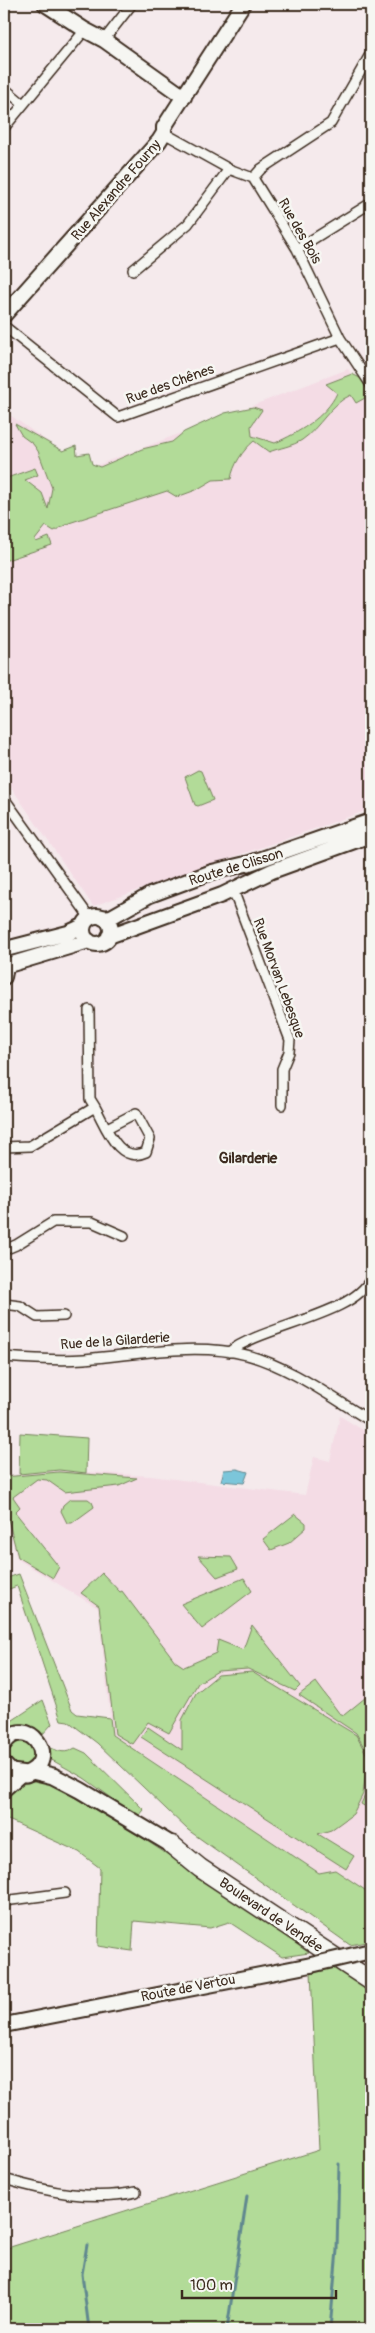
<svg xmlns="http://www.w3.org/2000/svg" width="375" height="2333" font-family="Pangolin,sans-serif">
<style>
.built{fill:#f4dce5}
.green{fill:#b2db98;stroke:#76825b}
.water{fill:#7bc6da;stroke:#61888f}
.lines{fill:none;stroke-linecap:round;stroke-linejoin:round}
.stream{stroke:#61888f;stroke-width:3}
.street-casing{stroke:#3b2a1e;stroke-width:12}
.secondary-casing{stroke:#3b2a1e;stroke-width:18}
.primary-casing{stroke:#3b2a1e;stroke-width:19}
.highway-casing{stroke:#3b2a1e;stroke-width:21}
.street{stroke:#f6f6f2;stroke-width:9}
.secondary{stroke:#f6f6f2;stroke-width:14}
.primary{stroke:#f6f6f2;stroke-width:15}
.highway{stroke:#f6f6f2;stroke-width:18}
.secondary-bridge-casing{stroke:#3b2a1e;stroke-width:18;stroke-linecap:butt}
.secondary-bridge{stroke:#f6f6f2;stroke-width:14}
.labels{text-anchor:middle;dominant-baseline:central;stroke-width:5;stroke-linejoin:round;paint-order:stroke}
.street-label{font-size:14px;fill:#3b2a1e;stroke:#f6f6f2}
.neighbourhood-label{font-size:15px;font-weight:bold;fill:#3b2a1e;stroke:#f6f6f2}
</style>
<rect width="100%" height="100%" fill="#f5eaec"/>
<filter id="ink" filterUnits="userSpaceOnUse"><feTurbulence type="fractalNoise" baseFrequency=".02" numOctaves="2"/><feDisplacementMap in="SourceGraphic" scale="10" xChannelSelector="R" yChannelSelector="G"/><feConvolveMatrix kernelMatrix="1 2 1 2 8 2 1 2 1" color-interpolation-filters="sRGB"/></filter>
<g filter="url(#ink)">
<!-- built -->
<path class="built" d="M348,369L371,406V809L93,906L4,777V411L87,469Z
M340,1416L371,1435V1894L335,1870L319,1873L112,1734L98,1608L17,1559L4,1510V1476L59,1470L150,1476L305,1495L314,1457L330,1461Z"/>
<!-- green -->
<path class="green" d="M352,374L362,379L368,389L365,398L356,403L351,395C331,403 320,428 302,440C293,446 279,448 269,452L254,441C243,450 233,465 231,479L213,480L196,490L177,497L167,491L69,523L54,531L46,526L35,540L36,542L49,537L52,545L4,561V479L35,468L38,475L25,480L42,493L48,509L52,488L38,451L33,444L22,436L15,424L63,451L76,446L77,455L89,453L92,464L100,467L142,449L172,442L184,432L225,413L253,407L262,410L251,426L252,436L275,443C298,433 326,417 337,393L326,384Z
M198,770L201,771L213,800L198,806L195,805L185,777Z
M20,1433L87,1438L86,1473L59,1470L19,1474Z
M59,1472L137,1478L119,1486L64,1492L47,1480L37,1479L13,1497L20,1507L15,1512L59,1567L53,1578L18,1557L4,1504V1477Z
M70,1499H88L92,1502L94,1507L72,1523H67L61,1511L63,1505Z
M295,1514L306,1523V1528L289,1543L271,1550L263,1539Z
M198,1556L231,1557L238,1569L217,1577Z
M102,1573L120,1592L122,1591L175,1661L184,1667L216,1653L218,1640L243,1650L252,1625L300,1686L295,1691L248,1669L218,1671L198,1683L169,1733L148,1722L132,1744L115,1734L99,1606L81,1593Z
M19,1574L72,1710L77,1714L110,1718L112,1735L319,1873L335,1870L371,1894V1941L350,1945L188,1830L97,1743L68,1721L61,1720L17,1586L4,1591V1579Z
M244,1578L252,1591L202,1629L181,1604Z
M252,1672L356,1735L368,1757L363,1794L353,1814L331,1830L318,1834L354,1856L346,1869L141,1737L148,1727L182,1750V1720L196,1693L218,1675Z
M316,1682L339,1713L344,1715L371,1693V1810L361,1804L366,1793L370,1758L356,1733L299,1695Z
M43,1700L52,1724L41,1736L12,1729L4,1731V1726Z
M9 1754a12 12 0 1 1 24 0a12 12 0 1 1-24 0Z
M51,1748C61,1752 65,1754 75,1748L86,1753L144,1810L138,1817L84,1778L50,1759L47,1755L48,1750Z
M36,1780L52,1784L144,1839L226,1893L309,1953L282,1957L229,1922L210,1928L134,1921L132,1951L98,1946L100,1868L79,1852L4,1818V1799L20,1785Z
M333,1967L371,1992V2329H4V2249L319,2150L311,1972Z"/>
<!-- water -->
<path class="water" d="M237,1469L248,1472L244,1483L221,1481L224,1470Z"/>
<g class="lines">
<!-- stream -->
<path class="stream" d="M87,2245L82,2274L89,2329
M227,2329L247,2196
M330,2329L337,2250L339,2164"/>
<defs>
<path id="street" d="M104,40L132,4
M4,88L23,104
M4,128L85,30
M164,133L229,169L253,178L297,249L340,338L371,385
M253,178L261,169L331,123L371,53
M297,249L371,203
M133,270L188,224L229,169
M4,326L118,417L340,338
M4,798L90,918
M233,890L290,1040L289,1052L282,1069V1105
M89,1010L90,1099L95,1107
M4,1147L30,1146L95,1107C106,1126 118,1165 146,1152L150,1139L136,1113L107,1128
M4,1250L16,1245L53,1222H92L124,1236
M4,1304L20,1306L37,1317L64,1316
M229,1352C262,1326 355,1315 371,1278
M4,1357C30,1359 57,1361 84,1359C137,1355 193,1342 247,1355C291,1367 332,1398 371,1421
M4,1901L65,1893
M4,2179C48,2192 91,2201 136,2192"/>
<path id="secondary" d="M45,4L85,30L104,40L184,97
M4,315L159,141L164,133V127L243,4
M83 930a14 14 0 1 1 28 0a14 14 0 1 1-28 0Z
M103,918L111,917L150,895L212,872L250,863L371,821
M109,936L222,895L272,871L371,835
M6,949L68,933L83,926
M12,964L89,941
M4,977L5,972
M4,1789L21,1774
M4,2025L311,1965"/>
<path id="primary" d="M4,1743C26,1712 63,1760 26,1774L11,1772L4,1765
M32,1771L53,1776L80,1790L172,1845"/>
<path id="highway" d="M172,1845L200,1868L371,1981"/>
</defs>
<!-- street casing -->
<use href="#street" class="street-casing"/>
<!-- secondary casing -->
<use href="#secondary" class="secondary-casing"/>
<!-- primary casing -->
<use href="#primary" class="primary-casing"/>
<!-- highway casing -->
<use href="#highway" class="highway-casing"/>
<!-- street -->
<use href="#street" class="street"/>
<!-- secondary -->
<use href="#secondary" class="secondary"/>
<!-- primary -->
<use href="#primary" class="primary"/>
<!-- highway -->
<use href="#highway" class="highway"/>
<defs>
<path id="secondary-bridge" d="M311,1965L371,1951"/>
</defs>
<!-- secondary-bridge casing -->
<use href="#secondary-bridge" class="secondary-bridge-casing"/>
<!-- secondary-bridge -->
<use href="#secondary-bridge" class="secondary-bridge"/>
</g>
</g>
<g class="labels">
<!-- street labels -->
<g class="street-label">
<text transform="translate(116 190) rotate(-49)">Rue Alexandre Fourny</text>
<text transform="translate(300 231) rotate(60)">Rue des Bois</text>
<text transform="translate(170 384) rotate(-20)">Rue des Chênes</text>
<text transform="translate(236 867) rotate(-17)">Route de Clisson</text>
<text transform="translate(279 978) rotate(70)">Rue Morvan Lebesque</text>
<text transform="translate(115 1341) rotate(-4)">Rue de la Gilarderie</text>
<text transform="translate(271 1915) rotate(34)">Boulevard de Vendée</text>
<text transform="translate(188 1988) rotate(-11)">Route de Vertou</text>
</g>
<!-- neighbourhood labels -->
<g class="neighbourhood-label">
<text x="248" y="1158">Gilarderie</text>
</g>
</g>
<!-- margin -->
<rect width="375" height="2333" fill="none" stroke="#f6f6f2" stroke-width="20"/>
<rect x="10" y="10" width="355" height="2313" fill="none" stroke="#3b2a1e" stroke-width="2" filter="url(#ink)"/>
<!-- scale -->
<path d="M182 2290v8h154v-8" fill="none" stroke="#3b2a1e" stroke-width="2.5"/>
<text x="190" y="2290" font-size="15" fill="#3b2a1e" stroke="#f6f6f2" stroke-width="4" paint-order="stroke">100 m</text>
</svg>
